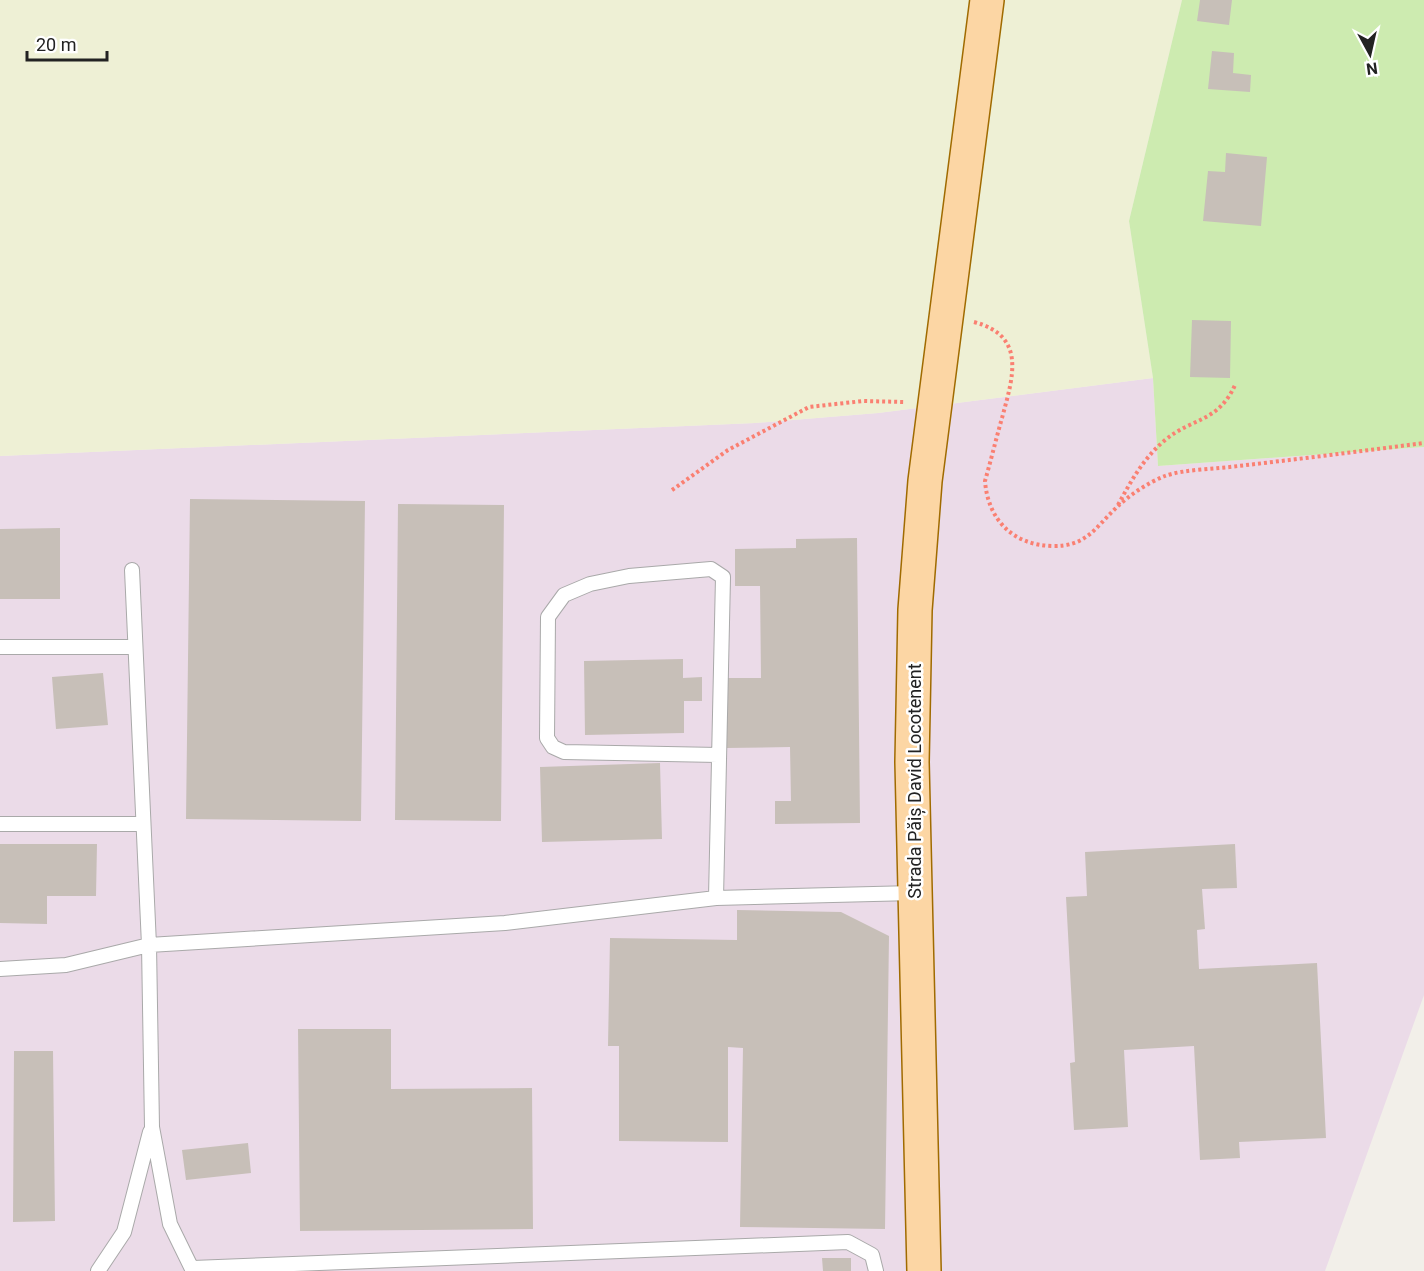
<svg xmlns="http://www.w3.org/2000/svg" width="1424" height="1271" font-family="Roboto,sans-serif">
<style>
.industrial{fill:#ebdbe8}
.farmland{fill:#eef0d5}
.grass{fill:#cdebb0}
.building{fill:#c7bfb8}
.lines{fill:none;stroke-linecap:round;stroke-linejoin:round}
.lane-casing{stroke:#a9a9a9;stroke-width:16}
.primary-casing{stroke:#a06b00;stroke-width:36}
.path{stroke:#fa8072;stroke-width:4;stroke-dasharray:3 3;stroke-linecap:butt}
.lane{stroke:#fff;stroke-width:14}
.primary{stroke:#fcd6a4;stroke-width:33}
.labels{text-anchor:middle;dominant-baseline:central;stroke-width:5;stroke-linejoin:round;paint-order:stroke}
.street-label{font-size:18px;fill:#222;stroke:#fff}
</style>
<rect width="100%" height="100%" fill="#f2efe9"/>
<!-- industrial -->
<path class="industrial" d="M1153,378L1158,466L1424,447V995L1325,1271H0V456L755,423L878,413Z"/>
<!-- farmland -->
<path class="farmland" d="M0,0H1182L1129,221L1153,378L878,413L755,423L0,456Z"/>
<!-- grass -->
<path class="grass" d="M1182,0H1424V447L1158,466L1153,378L1129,221Z"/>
<!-- building -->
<path class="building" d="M1200,0H1232L1229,25L1197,21Z
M1212,51L1234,53L1233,73L1251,75L1250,92L1208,89Z
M1226,153L1267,157L1261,226L1203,221L1208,171L1225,172Z
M1192,320L1231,321L1230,378L1190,377Z
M190,499L365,501L361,821L186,819Z
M398,504L504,505L501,821L395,820Z
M60,528V599H0V529Z
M857,538L860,823L775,824V801H791L790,747L726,748V678H761L760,586H735V549L796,548V539Z
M683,659V678L702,677V701H684V733L585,735L584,661Z
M103,673L108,725L56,729L52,677Z
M660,763L662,839L542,842L540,767Z
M0,844H97L96,896H47V924L0,923Z
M1235,844L1237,888L1202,889L1205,929L1197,930L1199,969L1317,963L1326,1138L1239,1142L1240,1158L1200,1160L1194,1046L1124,1050L1128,1127L1074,1130L1070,1063L1075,1062L1066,897L1087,896L1085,852Z
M737,910L841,912L889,936L885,1229L740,1227L743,1048L728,1047V1142L619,1141V1046H608L610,938L737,940Z
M298,1029H391V1089L532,1088L533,1229L300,1231Z
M14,1051H53L55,1221L13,1222Z
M248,1143L251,1173L186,1180L182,1150Z
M822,1258H851V1271H823Z"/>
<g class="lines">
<defs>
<path id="lane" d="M132,570L149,945L152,1127L170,1224L193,1271
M0,647H135
M0,824H143
M716,898L723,577L711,569L629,576L590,584L564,595L548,617L547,738L553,747L564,752L718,755
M0,969L66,965L149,945L505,923L716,898L914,893
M193,1268L848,1242L872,1255L876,1271
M98,1271L124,1232L150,1132"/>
<path id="primary" d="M924,1271L912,762L915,610L925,481L987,0"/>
</defs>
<!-- lane casing -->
<use href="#lane" class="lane-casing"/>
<!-- primary casing -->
<use href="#primary" class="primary-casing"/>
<!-- path -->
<path class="path" d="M974,322C1027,336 1013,377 1002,418C996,439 991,460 985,481C988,520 1013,545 1052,546C1086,547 1095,528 1116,508C1128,496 1149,482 1165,476C1184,469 1217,469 1238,466C1300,459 1362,451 1424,443
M672,490L728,450L809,407L863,401L905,402
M1118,505C1131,481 1143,459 1164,441C1192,417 1218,423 1235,385"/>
<!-- lane -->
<use href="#lane" class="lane"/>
<!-- primary -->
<use href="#primary" class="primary"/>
</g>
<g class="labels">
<!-- street labels -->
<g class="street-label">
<text transform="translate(914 781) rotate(-90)">Strada Păiș David Locotenent</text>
</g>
</g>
<!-- north arrow -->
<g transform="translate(1370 54) rotate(172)" stroke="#ffffff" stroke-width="4.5" paint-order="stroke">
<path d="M0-4.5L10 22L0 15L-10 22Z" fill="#222222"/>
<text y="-9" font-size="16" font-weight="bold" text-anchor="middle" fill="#222222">N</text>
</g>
<!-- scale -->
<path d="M27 51v9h80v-9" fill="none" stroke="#222222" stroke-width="3"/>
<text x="36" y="51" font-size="18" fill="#222222" stroke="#ffffff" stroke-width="4.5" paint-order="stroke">20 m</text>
</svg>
